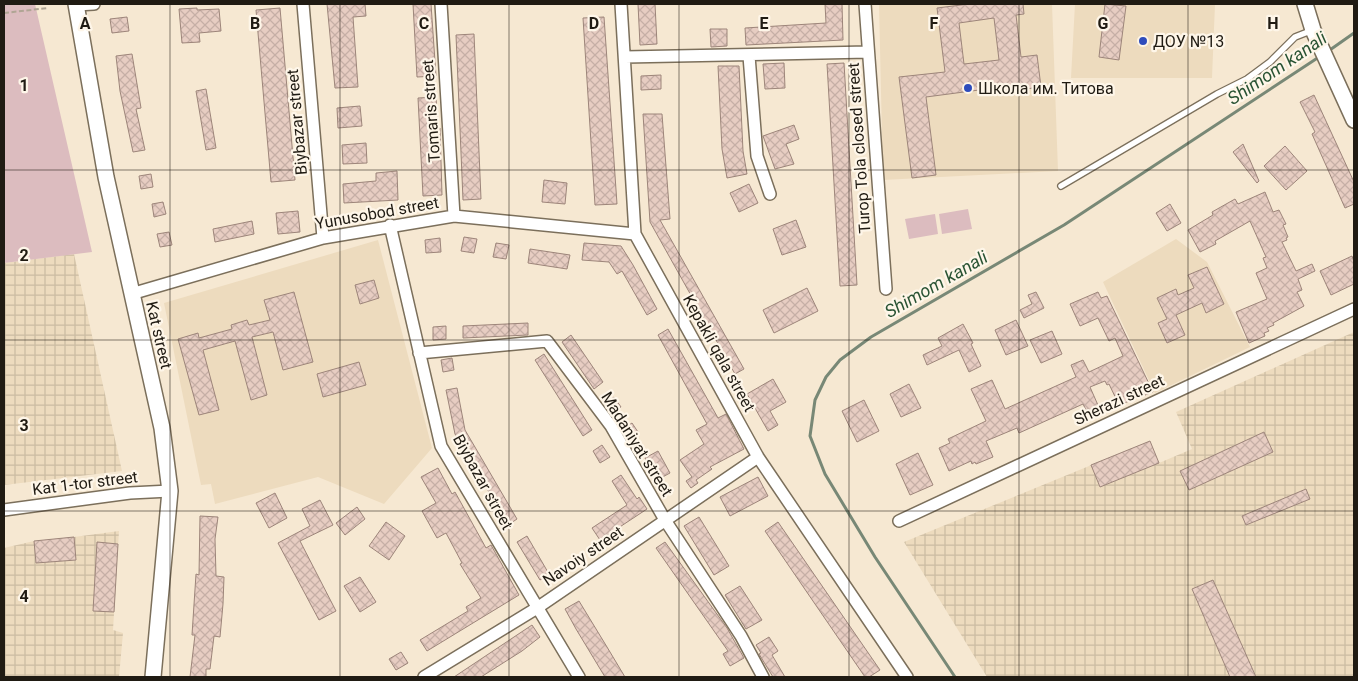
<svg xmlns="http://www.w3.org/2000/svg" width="1358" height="681" font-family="Roboto,sans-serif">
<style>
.built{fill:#eddbbe}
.industrial{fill:url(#industrial-grid)}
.park{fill:#dcbcbf}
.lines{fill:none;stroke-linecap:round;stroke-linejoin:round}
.stream{stroke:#788876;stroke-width:3}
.building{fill:url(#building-cross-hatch);stroke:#9d857a;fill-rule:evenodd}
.lane-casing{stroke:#7b6f5b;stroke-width:8}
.street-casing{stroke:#7b6f5b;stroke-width:14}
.secondary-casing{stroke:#7b6f5b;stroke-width:18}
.path{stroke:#b0a594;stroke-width:2;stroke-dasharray:5 2.5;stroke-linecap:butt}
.lane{stroke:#fff;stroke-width:5.5}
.street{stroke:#fff;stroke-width:11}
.secondary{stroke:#fff;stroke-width:15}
.grid{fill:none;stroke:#201b13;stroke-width:1;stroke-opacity:0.55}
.poi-dot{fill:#2e4cbc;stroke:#fef6e9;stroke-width:2}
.labels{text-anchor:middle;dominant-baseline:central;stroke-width:4.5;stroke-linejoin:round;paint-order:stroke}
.poi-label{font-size:16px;fill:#201b13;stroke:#fef6e9;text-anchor:start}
.street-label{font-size:16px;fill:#201b13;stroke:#fef6e9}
.water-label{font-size:18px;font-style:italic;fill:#295333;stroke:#fef6e9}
.grid-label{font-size:16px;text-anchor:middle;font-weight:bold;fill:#201b13;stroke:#fef6e9;stroke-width:4.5;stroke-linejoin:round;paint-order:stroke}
</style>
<defs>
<pattern id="industrial-grid" width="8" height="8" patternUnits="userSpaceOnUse" patternTransform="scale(1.25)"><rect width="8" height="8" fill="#eddbbe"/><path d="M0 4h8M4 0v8" fill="none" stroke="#cbbba2"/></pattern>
<pattern id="building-cross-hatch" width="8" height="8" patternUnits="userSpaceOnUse" patternTransform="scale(1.25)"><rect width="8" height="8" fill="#e7cdc2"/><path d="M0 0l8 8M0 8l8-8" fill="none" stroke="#c6afa6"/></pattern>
</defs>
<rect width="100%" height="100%" fill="#f6e8d2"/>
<!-- built -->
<path class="built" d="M879,4H1052L1058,171L883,180Z
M1075,4H1215L1212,78H1071Z
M1176,239L1207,262L1250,347L1155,393L1103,282Z
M378,240L432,448L384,504L318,477L215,504L211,484L201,485L164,303Z"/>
<!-- industrial -->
<path class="industrial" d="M74,254L122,471L4,485V263Z
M1354,332V677H987L904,542L1150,441L1159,463L1192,449L1176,412Z
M119,531L113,630L123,633L119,677H4V548L34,541L74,537Z"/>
<!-- park -->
<path class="park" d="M4,4H35L92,252L4,263Z
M968,209L972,229L942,234L939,214Z
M935,214L938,234L909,239L905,219Z"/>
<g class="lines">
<!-- stream -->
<path class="stream" d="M1327,52L1354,33
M955,677L875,557L825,474L810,436L815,400L826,377L840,360L871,337L1064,225L1319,57"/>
</g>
<!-- building -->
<path class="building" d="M327,4H365L366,16L353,17L358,87L335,88Z
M413,4H431L436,76L417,77Z
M638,4H655L657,44L640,45Z
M825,4H842L843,40L746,45L745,28L826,23Z
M969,4H1023L1024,14L1016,15L1021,57L1037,55L1041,87L980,95L979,90L926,97L936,175L912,178L899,77L945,72L937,8ZM994,18L999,60L964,64L959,23Z
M1105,4L1126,6L1119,60L1099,57Z
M197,8V10L219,9L221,31L199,33L200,42L182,43L179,9Z
M280,8L295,180L271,182L256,10Z
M127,17L129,31L112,33L110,19Z
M604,17L617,204L595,205L583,18Z
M710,29H727V46L711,47Z
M474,34L481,199L463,200L456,35Z
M132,54L141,108L136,109L145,150L133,152L120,91L116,56Z
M784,63L785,88L765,89L763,64Z
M844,63L857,285L840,286L827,64Z
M718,66H739L743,151L747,174L727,178L722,149Z
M661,75V89L641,90V76Z
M206,89L216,148L206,150L196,91Z
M1314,95L1354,182V204L1345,208L1312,134L1315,132L1300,102Z
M436,97L438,128H440L442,195L423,196L418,98Z
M360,106L362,126L338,128L337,108Z
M643,114H662L670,219L660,220L744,369L735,374L650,222Z
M794,125L799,139L786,144L794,164L775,169L763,136Z
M366,143L367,163L343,164L342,145Z
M1243,144L1259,181L1257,183L1233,152Z
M1285,146L1307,171L1286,190L1264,166Z
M397,171L398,200L344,203L343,184L376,181V173Z
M151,174L153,187L141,189L139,176Z
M544,180L567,183L565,204L542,202Z
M749,184L758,203L739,212L730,193Z
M1265,192L1273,212L1279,210L1286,224L1283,225L1288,237L1286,238L1287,240L1282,242L1296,271L1312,264L1315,271L1298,279L1302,290L1297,292L1304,306L1273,323L1274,325L1267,328L1269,331L1264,333L1265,336L1249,343L1236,312L1267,299L1256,273L1267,268L1263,258L1266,257L1250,221L1215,241L1216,244L1200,252L1188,230L1213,215L1212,212L1235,199L1238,204Z
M163,202L166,214L154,217L152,204Z
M1170,204L1181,223L1167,231L1156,213Z
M298,211L300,232L278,234L276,213Z
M796,220L806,247L782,255L773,229Z
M252,221L254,234L215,242L213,229Z
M169,232L172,245L160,247L157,234Z
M464,237L477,239L474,253L461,251Z
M440,238L441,252L426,253L425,240Z
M496,243L509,245L506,259L493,257Z
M584,243L621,246L633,265L657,309L647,315L622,271L617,274L609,262L582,260Z
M530,249L570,255L567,269L528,263Z
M1352,256L1354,262V284L1331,295L1320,271Z
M1207,267L1224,304L1206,313L1202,303L1176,315L1185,335L1167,343L1158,323L1167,319L1157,298L1176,289L1178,295L1194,288L1188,275Z
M374,280L379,298L360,304L355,285Z
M807,288L818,311L774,333L763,310Z
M294,292L313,362L283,370L273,332L252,337L267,395L251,400L235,341L203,350L219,410L199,415L178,339L198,333L199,338L232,329L231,325L247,320L249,325L270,320L264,300Z
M1036,292L1044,308L1024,318L1020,310L1032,304L1028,295Z
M1098,292L1101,298L1107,296L1153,392L1119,405L1109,384L1107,385L1105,381L1090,387L1101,412L1091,417L1088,409L1086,410L1083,404L1019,433L1017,428L986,441L993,457L976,464L975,462L972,464L971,461L949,471L939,448L950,443L948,439L986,421L971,389L992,380L1005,409L1076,377L1071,365L1083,360L1089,372L1123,356L1115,338L1109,341L1098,318L1080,326L1070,304Z
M1016,320L1028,346L1006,355L995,330Z
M528,323V335L463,338V326Z
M963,324L973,343L971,344L981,366L969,372L959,350L927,365L923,355L942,346L938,338Z
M446,326V339L433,340V327Z
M668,329L718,418L726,414L744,449L710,467L712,469L696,480L698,483L691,488L686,481L692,477L680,460L704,444L696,430L707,424L658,335Z
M1052,331L1062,354L1041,363L1030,340Z
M571,335L603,382L594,389L562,342Z
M544,354L592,430L583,436L535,360Z
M452,358L454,370L443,372L441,360Z
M359,362L366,385L323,397L317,374Z
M773,379L786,402L770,411L778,425L768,431L747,394Z
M909,384L921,408L901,417L890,394Z
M457,388L465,430L517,519L508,525L455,434L446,390Z
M614,397L621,407L612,413L605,404Z
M864,400L879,431L857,442L842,411Z
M632,423L638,432L629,439L623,429Z
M1264,432L1273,452L1189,490L1180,471Z
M1150,441L1159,463L1100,487L1091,465Z
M602,445L610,457L600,463L593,451Z
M658,451L670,473L657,480L645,458Z
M918,453L933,485L910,495L896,464Z
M438,468L452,494L455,492L486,548L491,545L519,595L427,651L420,640L468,611L466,607L481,598L460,564L462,563L446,533L437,538L422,511L436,503L421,477Z
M621,475L637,499L639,497L647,509L600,540L592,528L627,505L612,481Z
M758,477L768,496L730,516L720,497Z
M1306,489L1310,499L1246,525L1242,516Z
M275,493L287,518L269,528L256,503Z
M320,500L333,525L300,541L336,611L319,620L278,543L310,526L302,509Z
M357,507L365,519L345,535L336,523Z
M200,516L218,517L215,539L216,576L224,577L223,604L220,637L214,636L210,669H206V677H190L195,635H192L196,574L199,575Z
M699,517L729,566L714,575L684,526Z
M386,522L405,536L389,560L369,546Z
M778,522L880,670L869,677H865L765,531Z
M527,536L549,574L540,580L517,542Z
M74,537L76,560L36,563L34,541Z
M97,542L118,544L114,612L93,611Z
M665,542L727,628L744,658L730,666L723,654L728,651L656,548Z
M360,577L376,602L360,612L344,586Z
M1213,580L1256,677H1230L1192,589Z
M740,586L762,620L746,629L725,595Z
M579,601L607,647L625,677H605L576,629L565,609Z
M532,625L540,637L522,651L481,677H454Z
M769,637L778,651L772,655L785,677H773L759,654L761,653L756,645Z
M401,652L408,663L396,670L389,659Z"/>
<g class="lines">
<defs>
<path id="lane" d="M1061,186L1217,94L1247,79L1270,62L1295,37L1313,30"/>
<path id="street" d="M303,4L323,238
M441,4L454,216
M621,4L635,234L758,457L907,677
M865,4L886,289
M76,5L94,4
M749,56L757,156L770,194
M625,57L868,52
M390,225L441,446L579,677
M131,294L323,238L454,216L635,234
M419,353L547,341L611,426L665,520L741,636L763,677
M4,510L130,493L170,491
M899,521L1354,309
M424,677L537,608L758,457"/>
<path id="secondary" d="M76,4L106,177L162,428L170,491L153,677
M1305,4L1313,30L1354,120"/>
</defs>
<!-- lane casing -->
<use href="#lane" class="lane-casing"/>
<!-- street casing -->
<use href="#street" class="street-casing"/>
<!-- secondary casing -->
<use href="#secondary" class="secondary-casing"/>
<!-- path -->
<path class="path" d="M4,13L48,8"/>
<!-- lane -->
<use href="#lane" class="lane"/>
<!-- street -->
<use href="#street" class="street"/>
<!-- secondary -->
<use href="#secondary" class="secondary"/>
</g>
<!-- grid -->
<path class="grid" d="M170,4V677M340,4V677M509,4V677M679,4V677M849,4V677M1019,4V677M1188,4V677M4,170H1354M4,340H1354M4,511H1354"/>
<!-- markers -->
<g class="poi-dot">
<circle cx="1143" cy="41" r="5"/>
<circle cx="968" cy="88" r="5"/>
</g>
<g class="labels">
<!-- poi labels -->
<g class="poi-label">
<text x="1153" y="41">ДОУ №13</text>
<text x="978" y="88">Школа им. Титова</text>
</g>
<!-- street labels -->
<g class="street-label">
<text transform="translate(431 111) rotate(-94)">Tomaris street</text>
<text transform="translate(297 122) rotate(-95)">Biybazar street</text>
<text transform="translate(859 148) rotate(-94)">Turop Tola closed street</text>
<text transform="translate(377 213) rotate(-10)">Yunusobod street</text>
<text transform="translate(159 335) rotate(77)">Kat street</text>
<text transform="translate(719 353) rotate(61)">Kepakli qala street</text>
<text transform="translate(1119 400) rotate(-25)">Sherazi street</text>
<text transform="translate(637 444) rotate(58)">Madaniyat street</text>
<text transform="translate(483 482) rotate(61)">Biybazar street</text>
<text transform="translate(85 483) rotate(-7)">Kat 1-tor street</text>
<text transform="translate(583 556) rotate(-34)">Navoiy street</text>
</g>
<!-- water labels -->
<g class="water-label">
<text transform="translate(1277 68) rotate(-34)">Shimom kanali</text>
<text transform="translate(936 284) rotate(-30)">Shimom kanali</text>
</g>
</g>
<g class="grid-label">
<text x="85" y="29">A</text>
<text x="255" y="29">B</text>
<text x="424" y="29">C</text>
<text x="594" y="29">D</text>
<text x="764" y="29">E</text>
<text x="934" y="29">F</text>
<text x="1103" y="29">G</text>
<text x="1273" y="29">H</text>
<text x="24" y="91">1</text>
<text x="24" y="261">2</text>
<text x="24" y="431">3</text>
<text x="24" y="602">4</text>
</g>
<!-- border -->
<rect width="1358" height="681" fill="none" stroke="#201b13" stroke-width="10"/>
</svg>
